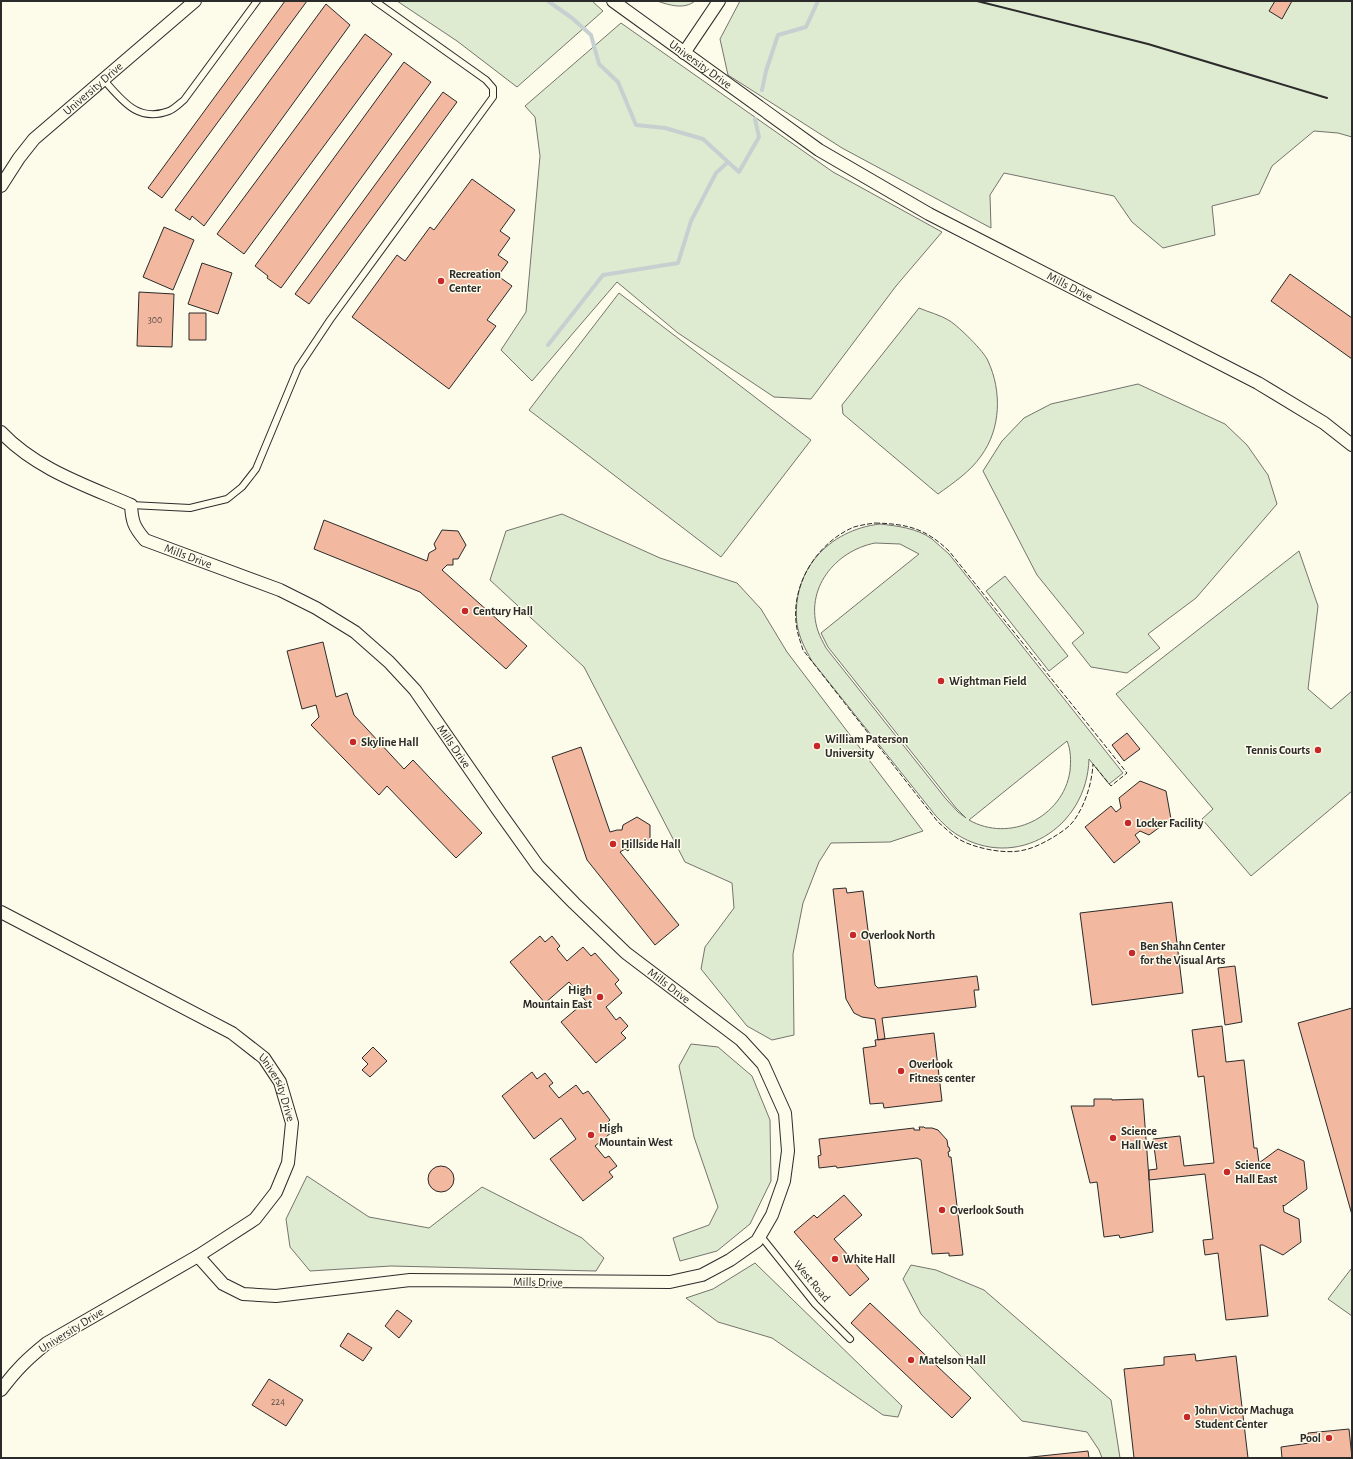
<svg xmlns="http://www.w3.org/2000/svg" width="1353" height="1459" font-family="'Alegreya Sans',sans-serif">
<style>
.green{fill:#deebd1;stroke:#74746e;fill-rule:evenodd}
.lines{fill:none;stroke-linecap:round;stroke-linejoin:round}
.stream{stroke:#c7d0d0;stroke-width:4}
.building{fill:#f2b8a0;stroke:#2b2b2b}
.lane-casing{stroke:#2b2b2b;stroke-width:8}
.street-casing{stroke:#2b2b2b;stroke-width:14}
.lane{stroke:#fdfbea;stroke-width:6}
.street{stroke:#fdfbea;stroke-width:12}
.fence{stroke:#2b2b2b;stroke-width:1;stroke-dasharray:5 2;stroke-linecap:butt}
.wall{stroke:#2b2b2b;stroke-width:2}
.poi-dot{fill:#c62828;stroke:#fdfbea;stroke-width:1.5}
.labels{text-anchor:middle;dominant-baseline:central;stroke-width:3;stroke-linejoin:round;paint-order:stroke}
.number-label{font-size:10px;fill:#5d4e48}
.street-label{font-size:12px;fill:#2b2b2b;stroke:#fdfbea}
.poi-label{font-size:12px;font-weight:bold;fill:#2b2b2b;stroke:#fdfbea;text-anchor:start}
</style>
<rect width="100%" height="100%" fill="#fdfbea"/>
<!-- green -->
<path class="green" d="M397,1H592L603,11L517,87L457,41Z
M657,1H695C684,10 669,5 657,1Z
M740,1H1352V137L1338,133L1314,131L1272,166L1259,194L1212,206L1215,235L1163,248L1132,222L1114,196L1004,173L990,195L991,228L842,148L728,75L720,39Z
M621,23L833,172L942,232L896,286L811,399L774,397L678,333L617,282L532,381L501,350L526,312L540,156L535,117L525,106Z
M619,293L811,440L721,557L529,410Z
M919,308C928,312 941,315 950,321C959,327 984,351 988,361C1002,391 1001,429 981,456C970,472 953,483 938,494L843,414L842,405Z
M1138,384L1225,424L1247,445L1268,475L1277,504L1196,598L1148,634L1160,648L1127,673L1091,667L1072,643L1084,633L1037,575L983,471L1002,441L1024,418L1051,404Z
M562,514L660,558L737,583L761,609L787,652L923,831L890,842L831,843L819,862L803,903L793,954L794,1035L772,1040L747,1026L701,969L705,947L734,908L732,883L685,862L584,667L490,580L506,531Z
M880,524C897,526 917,528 932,539C938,544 943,549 949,554L1123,773L1109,784L1089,759C1087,828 1016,872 956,834C948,829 942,822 936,816L812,661C805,649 799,637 797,624C791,571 828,530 880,524ZM875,543L900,544L919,554L821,633L828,647L956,808L966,818L958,812L946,799L826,648C823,642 820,637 818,631C804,589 835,551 875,543ZM1067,741C1071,750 1071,761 1070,771C1063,818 1009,843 969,820Z
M1299,551L1318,606L1308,689L1331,709L1352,691V791L1251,876L1202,819L1213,809L1116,694Z
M1005,576L1068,656L1049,671L986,591Z
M691,1044L718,1047L752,1076L770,1120L771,1181L750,1224L717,1251L680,1261L673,1238L709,1225L718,1207L694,1137L679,1066Z
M307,1176L369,1217L429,1228L482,1187L582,1238L604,1258L596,1271L391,1266L310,1271L290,1247L286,1219Z
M755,1263L902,1406L898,1417L883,1415L772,1338L718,1322L686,1298L713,1289Z
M911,1265L936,1270L984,1290L1111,1400L1120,1458H1102L1099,1450L1087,1432L1022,1421L921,1314L903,1279Z
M1351,1269L1352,1270V1316L1328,1299Z"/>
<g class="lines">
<!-- stream -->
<path class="stream" d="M548,1L572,18L591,35L599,64L618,82L636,125L665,128L703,139L739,172L759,137L755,119
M762,90L766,71L778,35L806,27L818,1
M548,345L603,275L678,263L691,221L716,173L728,162"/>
</g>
<!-- building -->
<path class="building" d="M285,1H307L162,198L148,188Z
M1275,1H1292L1282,19L1269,11Z
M326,4L350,25L204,226L192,216L190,220L175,210Z
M365,34L392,54L244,254L217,234Z
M404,62L431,82L281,288L267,278L268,276L255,266Z
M443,92L457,102L309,304L295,294Z
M472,179L515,210L500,231L510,238L498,255L508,262L498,276L512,286L487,320L496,326L449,389L352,317L397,255L405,261L430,227L434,230Z
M164,227L194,240L173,290L143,277Z
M202,263L232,273L218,314L188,304Z
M1290,274L1352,318V359L1271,301Z
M139,292L174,294L172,347L137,346Z
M189,313H206V340H189Z
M324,520L427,561L429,553L436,549L434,544L442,530L458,531L466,545L458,559H453V565H447L442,570L527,646L506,669L420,592L314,549Z
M323,642L336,697L347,693L354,715L404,769L413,760L482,833L456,858L387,786L379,795L311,725L319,717L316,705L302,709L287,651Z
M1127,733L1140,749L1124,761L1112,745Z
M581,747L610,832L617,830H622L623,825L637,817L650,825V841L636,849L631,846L628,851L625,849L620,852L679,925L655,945L587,860L552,757Z
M1140,781L1166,791L1171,819L1149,835L1140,831L1135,835L1140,842L1114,863L1085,827L1111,806L1116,812L1121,808L1119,798Z
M846,888L847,893L863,891L875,985L878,988L977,976L979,990H974L976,1007L882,1018L885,1039L878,1040L875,1019L862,1017L854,1013L846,999L833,889Z
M1172,902L1183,993L1092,1005L1080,913Z
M540,936L545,942L552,936L560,946L557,949L567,961L583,947L591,956L595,953L619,980L615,984L622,993L606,1007L616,1020L620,1017L628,1026L621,1033L626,1038L596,1063L561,1022L586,1001L569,982L545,1003L510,962Z
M1235,966L1242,1022L1225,1025L1218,968Z
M1352,1008V1215L1298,1023Z
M1222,1026L1226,1062L1244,1060L1254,1148H1257L1259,1163L1278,1149L1304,1161L1307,1189L1284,1206L1283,1205L1284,1212L1299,1219L1301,1242L1283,1255L1263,1245H1260L1268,1316L1226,1320L1218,1253L1205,1255L1203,1240L1213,1239L1205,1174L1149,1180V1170L1157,1169L1153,1139L1180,1136L1184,1166L1214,1163L1204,1076L1198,1077L1192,1030Z
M934,1033L942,1101L884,1108L883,1103L870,1104L863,1048L876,1046L875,1040Z
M373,1047L387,1061L370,1077L362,1070L368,1064L362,1058Z
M532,1072L537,1079L545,1073L553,1083L549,1086L559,1098L576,1085L583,1094L588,1091L610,1120L606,1124L612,1132L595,1146L605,1158L609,1156L617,1166L609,1172L613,1177L583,1201L550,1159L576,1139L561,1118L534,1139L502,1096Z
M1094,1099H1112V1100L1143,1099L1153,1232L1120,1238L1119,1235L1104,1237L1097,1182L1090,1183L1071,1106H1094Z
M919,1127H924L925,1128H932L938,1130L947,1140L948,1147H949L950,1151L948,1152L949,1157H951L963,1255L949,1256V1253L932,1254L921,1160L917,1158L837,1168L836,1166L819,1168L818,1156L821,1155L819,1139L914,1128V1130H920Z
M428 1179a13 13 0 1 1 26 0a13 13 0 1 1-26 0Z
M844,1195L862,1215L834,1239L869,1279L850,1296L794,1232L814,1215L817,1218Z
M870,1303L971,1398L952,1418L851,1323Z
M397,1310L412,1321L399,1338L385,1326Z
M348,1333L372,1348L363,1361L340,1346Z
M1195,1354L1196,1361L1236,1356L1248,1458H1134L1124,1369L1164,1365V1357Z
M269,1379L303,1400L286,1426L252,1405Z
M1349,1429L1352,1458H1282L1281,1447L1309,1443L1308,1433Z
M1088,1451L1089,1458H1022L1079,1452Z"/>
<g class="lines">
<defs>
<path id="lane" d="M103,79C122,100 137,123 169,111C174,109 179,104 184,100L257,1
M131,505L190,508L227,499L242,487L256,469L298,368L330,320L493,97V88L486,80L375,1
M760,1235L815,1304L850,1339"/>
<g id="street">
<path id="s1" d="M613,1L819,150L929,214L1258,383L1324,423L1352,445"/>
<path d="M684,53L719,1"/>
<path id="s2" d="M1,186L19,158L34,139L195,1"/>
<path id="s3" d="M1,432C36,469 85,485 131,505C132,522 134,527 145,540L280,590L316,608L355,632L389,662L415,690L498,810L538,866L574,903L626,953L741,1040L763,1064L785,1113L788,1151L784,1181L772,1215L757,1241L730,1260L702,1275L670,1282L410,1280L276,1296L243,1294L223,1284L198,1256"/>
<path id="s4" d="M1,912L232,1033L264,1058L280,1082L292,1123L288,1163L276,1192L255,1219L198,1256L47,1343C27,1359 16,1370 1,1390"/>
</g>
</defs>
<!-- lane casing -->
<use href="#lane" class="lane-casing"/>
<!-- street casing -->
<use href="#street" class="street-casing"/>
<!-- lane -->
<use href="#lane" class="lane"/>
<!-- street -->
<use href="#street" class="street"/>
<!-- fence -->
<path class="fence" d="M875,523C907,524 925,528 949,551L1127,773L1111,786L1093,764C1092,782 1086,803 1075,819C1070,827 1060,833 1052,838C1043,843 1034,848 1024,850C1006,855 972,848 957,838C950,833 944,827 938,822L803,650C801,643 798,636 797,629C789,587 816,543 854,527C861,525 868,524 875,523Z"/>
<!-- wall -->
<path class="wall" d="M977,1L1148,44L1327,98"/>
</g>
<!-- markers -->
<g class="poi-dot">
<circle cx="441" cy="281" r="4"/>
<circle cx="465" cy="611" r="4"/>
<circle cx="941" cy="681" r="4"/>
<circle cx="353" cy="742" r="4"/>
<circle cx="817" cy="746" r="4"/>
<circle cx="1318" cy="750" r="4"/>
<circle cx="1128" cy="823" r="4"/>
<circle cx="613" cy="844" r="4"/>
<circle cx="853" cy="935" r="4"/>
<circle cx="1132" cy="953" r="4"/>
<circle cx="600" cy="997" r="4"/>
<circle cx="901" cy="1071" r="4"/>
<circle cx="591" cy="1135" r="4"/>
<circle cx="1113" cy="1138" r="4"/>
<circle cx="1227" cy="1172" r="4"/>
<circle cx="942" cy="1210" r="4"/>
<circle cx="835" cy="1259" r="4"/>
<circle cx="911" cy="1360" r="4"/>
<circle cx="1187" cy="1417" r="4"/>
<circle cx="1329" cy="1438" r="4"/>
</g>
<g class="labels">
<!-- number labels -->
<g class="number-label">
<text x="155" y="320">300</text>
<text x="278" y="1402">224</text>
</g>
<!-- street labels -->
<g class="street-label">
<text stroke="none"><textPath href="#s1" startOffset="108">University Drive</textPath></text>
<text stroke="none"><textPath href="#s2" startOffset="135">University Drive</textPath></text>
<text stroke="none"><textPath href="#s1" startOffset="540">Mills Drive</textPath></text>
<text stroke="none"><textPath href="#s3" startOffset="235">Mills Drive</textPath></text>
<text stroke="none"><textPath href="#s3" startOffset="571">Mills Drive</textPath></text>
<text stroke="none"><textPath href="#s3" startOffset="895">Mills Drive</textPath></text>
<text stroke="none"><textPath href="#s4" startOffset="334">University Drive</textPath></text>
<text transform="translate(812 1281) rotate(50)">West Road</text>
<text transform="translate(538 1282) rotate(1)">Mills Drive</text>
<text transform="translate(71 1330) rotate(-32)">University Drive</text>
</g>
<!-- poi labels -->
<g class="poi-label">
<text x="449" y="274">Recreation<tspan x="449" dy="14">Center</tspan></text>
<text x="473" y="611">Century Hall</text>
<text x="949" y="681">Wightman Field</text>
<text x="825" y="739">William Paterson<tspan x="825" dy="14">University</tspan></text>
<text x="361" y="742">Skyline Hall</text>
<text x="1310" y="750" text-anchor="end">Tennis Courts</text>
<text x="1136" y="823">Locker Facility</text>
<text x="621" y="844">Hillside Hall</text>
<text x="861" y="935">Overlook North</text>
<text x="1140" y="946">Ben Shahn Center<tspan x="1140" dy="14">for the Visual Arts</tspan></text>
<text x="592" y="990" text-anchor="end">High<tspan x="592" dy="14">Mountain East</tspan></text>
<text x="909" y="1064">Overlook<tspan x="909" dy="14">Fitness center</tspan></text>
<text x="599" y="1128">High<tspan x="599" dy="14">Mountain West</tspan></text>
<text x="1121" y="1131">Science<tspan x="1121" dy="14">Hall West</tspan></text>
<text x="1235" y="1165">Science<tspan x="1235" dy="14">Hall East</tspan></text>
<text x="950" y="1210">Overlook South</text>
<text x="843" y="1259">White Hall</text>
<text x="919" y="1360">Matelson Hall</text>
<text x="1195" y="1410">John Victor Machuga<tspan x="1195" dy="14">Student Center</tspan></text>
<text x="1321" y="1438" text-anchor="end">Pool</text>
</g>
</g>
<!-- border -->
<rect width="1353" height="1459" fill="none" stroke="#2b2b2b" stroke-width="4"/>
</svg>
